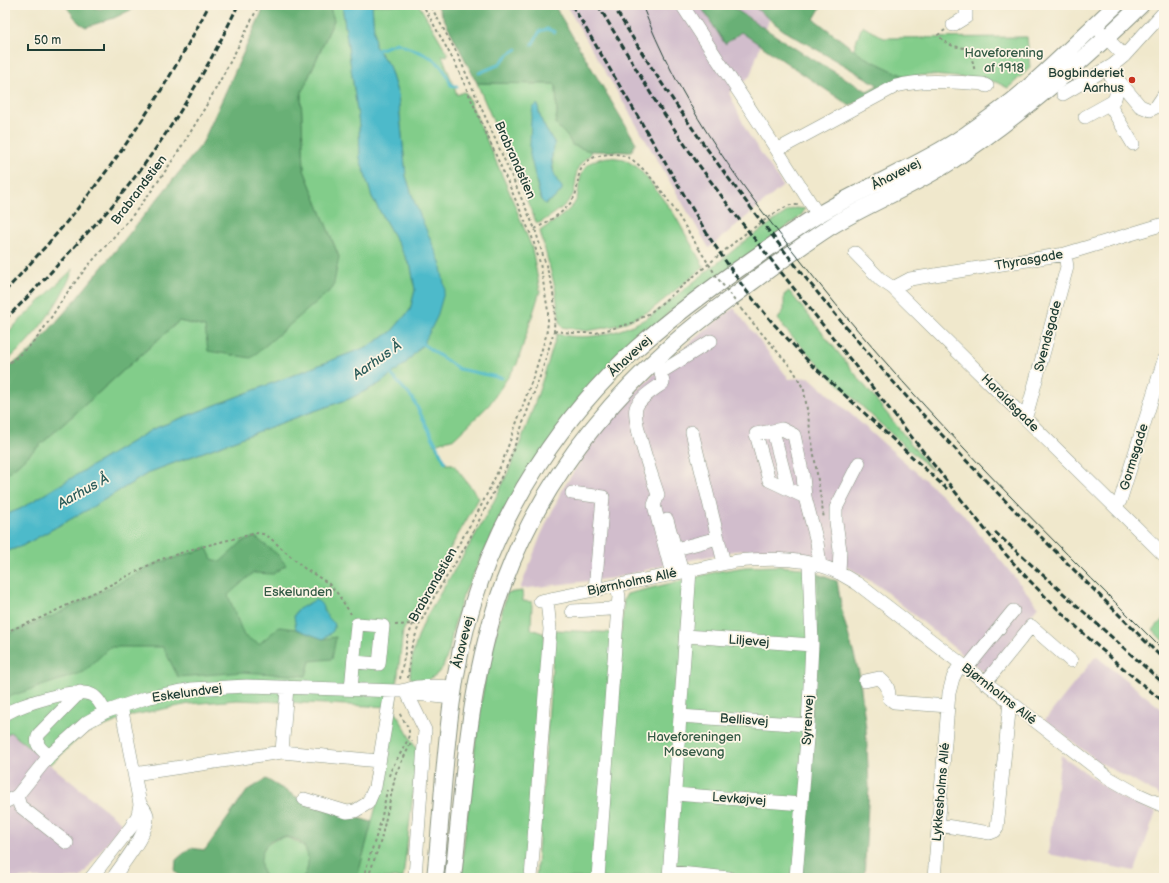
<svg xmlns="http://www.w3.org/2000/svg" width="1169" height="883" font-family="'Balsamiq Sans',sans-serif">
<style>
.industrial{fill:#d1bdcc}
.green{fill:#82cd8a;stroke:#50855f;fill-rule:evenodd}
.forest{fill:#69b076;stroke:#447655}
.water{fill:#4ebaca;stroke:#367c7f}
.lines{fill:none;stroke-linecap:round;stroke-linejoin:round}
.stream{stroke:#4ebaca;stroke-width:3}
.minor-casing{stroke:#889280;stroke-width:14}
.major-casing{stroke:#889280;stroke-width:18}
.path{stroke:#889280;stroke-width:2;stroke-dasharray:3 3;stroke-linecap:butt}
.minor{stroke:#fff;stroke-width:13}
.major{stroke:#fff;stroke-width:16}
.tram{stroke:#1f3d34;stroke-width:1}
.rail{stroke:#1f3d34;stroke-width:3;stroke-dasharray:6 3;stroke-linecap:butt}
.path-bridge{stroke:#889280;stroke-width:2;stroke-dasharray:3 3;stroke-linecap:butt}
.poi-dot{fill:#c8321e;stroke:#fcf5e5;stroke-width:1.5}
.labels{text-anchor:middle;dominant-baseline:central;stroke-width:3.5;stroke-linejoin:round;paint-order:stroke}
.park-label{font-size:13px;fill:#335a45;stroke:#fcf5e5}
.poi-label{font-size:13px;fill:#1f3d34;stroke:#fcf5e5;text-anchor:end}
.street-label{font-size:13px;fill:#1f3d34;stroke:#fcf5e5}
.water-label{font-size:14px;font-style:italic;fill:#2b5c5a;stroke:#fcf5e5}
</style>
<rect width="100%" height="100%" fill="#fcf5e5"/>
<filter id="ink" filterUnits="userSpaceOnUse"><feTurbulence type="fractalNoise" baseFrequency=".025" numOctaves="2"/><feDisplacementMap in="SourceGraphic" scale="8" xChannelSelector="R" yChannelSelector="G"/><feConvolveMatrix kernelMatrix="1 2 1 2 8 2 1 2 1" color-interpolation-filters="sRGB"/></filter>
<filter id="wash" filterUnits="userSpaceOnUse"><feTurbulence type="fractalNoise" baseFrequency=".012" numOctaves="4" result="noise"/><feDisplacementMap in="SourceGraphic" scale="16" xChannelSelector="R" yChannelSelector="G"/><feGaussianBlur stdDeviation="0.9" result="paint"/><feColorMatrix in="noise" values="0 0 0 0 0 0 0 0 0 0 0 0 0 0 0 0 0 1.4 0 .05"/><feComposite in="paint" operator="in"/></filter>
<g filter="url(#wash)">
<rect width="100%" height="100%" fill="#f0e8cc"/>
<!-- industrial -->
<path class="industrial" d="M566,5H774L750,76L729,93L747,132L783,186L709,248Z
M734,308L789,379L809,377L961,512L1038,606L986,674L880,587L848,567L812,556L789,551L762,549L734,551L666,565L614,578L520,589L541,535L562,490L591,445L610,420L633,395L656,372L706,329Z
M1096,656L1164,711V798L1099,762L1045,720Z
M10,732L122,823L80,878H5V737Z
M1061,755L1121,798L1156,812L1135,871L1048,854Z"/>
<!-- green -->
<path class="green" d="M329,5H342L359,124L360,158L372,197L411,267L415,290L410,310L391,332L369,346L153,429L20,509L5,515V476L179,321L205,327L339,257L304,170L301,94L334,20Z
M372,5H419L448,54L447,56L442,55L457,95L463,92L466,93L509,191L532,248L540,291L517,364L489,405L455,438L434,444L446,464H453L479,498L403,631L394,709L418,752L403,878H357L380,791L391,707L237,700L189,704L133,715L82,735L51,764L10,732L5,737V552L22,546L89,509L150,472L300,416L349,399L379,384L404,365L424,343L414,201L406,176L398,95L389,66L375,46Z
M862,26L884,38L1027,37L1030,68L1008,88L996,82L967,78L932,75L904,76L851,56Z
M477,83L554,84L556,85L557,114L555,123C562,133 567,133 572,145L590,151L591,154C571,170 579,172 574,192C571,203 549,218 539,223L536,222ZM538,105C539,120 546,130 554,142L552,156L554,176L562,190L547,204L541,200L536,181Z
M609,157L624,159L637,167L647,178L674,214L704,267L650,311L619,325L587,331L562,327L560,323L555,287L540,231C551,223 565,215 574,204C578,198 578,193 579,186C581,167 590,159 609,157Z
M795,208L805,209L800,217L668,313L505,509L463,596L453,629L449,651L443,667L437,674L428,680L415,683L410,677C410,657 418,636 426,617C452,573 481,529 503,483C525,436 542,383 557,334C590,342 624,332 652,315L744,242L788,211Z
M73,269C62,301 32,342 5,362V335Z
M789,291L932,470C880,425 830,377 783,327L784,326L778,319L784,310V295Z
M777,566L802,568L831,579L823,878H536L555,630L621,633L624,599L627,594L720,571L745,567Z
M522,591L523,601L532,602L531,629L545,634L525,878H460L477,728L487,666L507,593Z
M1164,613V642L1153,630L1163,619Z
M284,837C307,842 316,858 303,878H266C253,858 262,842 284,837Z"/>
<!-- forest -->
<path class="forest" d="M65,5H84L100,9L112,5H141L114,18L86,27L79,23Z
M265,5H329L334,20L301,94L304,170L339,257L333,288L251,358L208,351L205,327L179,321L5,476V369L29,353L77,298L202,144Z
M437,5H554L636,143L631,152L590,151L572,145C567,133 562,133 555,123L557,114L556,86L554,84L477,83Z
M700,5H729L802,53L867,91L878,85L783,30L752,5H822L814,19L862,56L904,76L850,106L741,32L725,44Z
M255,537L277,554L286,565L273,574L253,573L228,595L244,636L259,644L279,627L296,629L323,639L336,637L332,659L310,661L306,676L243,672L178,677L163,647H110L84,672L5,698V635L53,616L158,563L207,548L212,559L220,562L242,542Z
M819,575L837,581L843,616L859,673L866,729L869,786L864,878H801L817,632Z
M266,779L310,805L372,822L357,878H303C314,861 307,837 284,837C262,837 255,862 266,878H184L175,872L176,860L190,848L205,850L247,791Z"/>
<!-- water -->
<path class="water" d="M342,5H372L375,46L389,66L398,95L406,176L414,201L440,262L445,289L437,317L424,343L404,365L379,384L349,399L300,416L150,472L89,509L22,546L5,552V515L20,509L153,429L369,346L391,332L410,310L415,290L411,267L372,197L360,158L359,124Z
M537,104L538,105C539,120 546,130 554,142C555,147 553,150 552,155C551,166 554,179 562,187V190L555,198L545,204L541,200L530,155V144L531,118L533,108Z
M315,600C323,602 322,608 326,614C328,618 332,621 335,624L333,631L323,639L296,629L294,616L297,610Z"/>
<g class="lines">
<!-- stream -->
<path class="stream" d="M532,45L540,31L547,29L555,32
M378,50L397,43C423,55 440,54 451,85L457,87
M479,73L498,65L509,54L517,49
M421,343L459,369L502,378
M389,372L413,399L445,462"/>
</g>
</g>
<g filter="url(#ink)">
<g class="lines">
<defs>
<path id="minor" d="M682,5L777,150L818,215
M953,25L966,17V5
M1100,31L1124,56
M1108,68L1140,106L1150,110L1156,107L1164,95
M1063,94L1113,65L1124,56L1164,12
M1109,104L1133,144
M1085,117L1112,102C1120,95 1114,86 1111,77
M777,150L896,86C925,79 953,82 983,84L987,86
M855,253L881,280L893,288L1164,555
M893,288L910,279L1065,254L1164,224
M1024,417L1027,413L1067,267L1065,254
M773,431L788,488
M692,432L724,563
M572,493L603,497L595,590
M805,497L769,480L756,434L782,429L794,435L803,476L805,497L817,542L820,566
M1116,506L1120,501L1164,360
M667,520L682,572
M676,549L718,538
M839,573L840,550L836,522V508L859,463
M672,574L654,505L658,495C653,479 632,421 636,408C639,398 655,389 663,383L661,372L711,341
M540,601L737,561C771,558 808,557 839,573C845,576 851,580 858,584L1109,778L1137,794L1164,806
M572,611L610,609L618,606L619,597L617,586
M686,636L812,645
M966,669L1013,611
M865,681L879,678C887,684 889,688 889,698L894,702L948,706
M985,683L1031,626L1071,661
M287,687L282,752L379,761
M351,689L357,624L383,626L379,664L354,662
M406,691L425,730L415,878
M412,693L416,694L452,698
M5,714C21,705 75,686 92,695C98,698 102,706 105,712
M680,716L808,725
M49,756C41,749 34,745 39,734L80,692
M134,774L282,752
M675,794L802,804
M17,796L20,806L67,843
M304,799L347,812L355,811L368,803L375,787L391,691
M5,802L17,796L49,756L87,722L105,712L146,698L191,689L247,686L398,691C405,691 411,688 417,687C429,686 442,686 453,687
M939,825L990,833L995,831L997,828L1010,702
M670,872L729,878
M91,878L131,827L138,815L140,804L121,706
M113,878C122,864 150,831 147,815C146,811 143,807 140,804
M531,878L550,629L547,600
M598,878L618,606
M669,878L690,570
M796,878L808,725L812,645L809,563
M934,878L949,693L953,678L960,664"/>
<path id="major" d="M435,878C445,786 445,693 473,603C503,506 562,416 637,348C673,316 711,288 750,261C772,246 795,229 818,215C866,186 918,167 964,136C981,124 1000,111 1016,98C1051,69 1083,36 1116,5
M453,878C464,779 469,676 504,582C539,488 600,409 674,343C697,322 723,304 748,285C775,265 802,245 830,227C869,203 912,187 950,162C1019,117 1082,62 1141,5"/>
</defs>
<!-- minor casing -->
<use href="#minor" class="minor-casing"/>
<!-- major casing -->
<use href="#major" class="major-casing"/>
<!-- path -->
<path class="path" d="M945,30L938,35L945,42L953,46L964,48L971,55L975,72
M535,229C548,221 565,213 573,199C581,187 574,174 586,163C589,159 594,157 599,156C609,153 620,153 629,158C653,171 684,225 699,249
M741,309L794,371L804,390L824,519
M554,331L574,333H596L632,323L650,313L742,236L778,211L790,205H798
M5,366C19,356 33,345 42,331C54,314 63,297 76,281C98,252 125,227 146,198C191,138 226,72 259,5
M395,625L413,624L419,625
M5,632L36,620L110,585L159,560L193,549L256,533L263,534L269,537L304,568L328,583L337,593L351,614
M408,678L411,649L419,625L434,597L467,544L508,464L542,371L554,331L555,308L552,285L535,229L457,53L430,5
M400,679L408,637L413,624L423,605L480,508L502,463L535,372L546,336L548,323V311L540,263L532,237L456,65L423,5
M389,776C392,763 410,743 409,732C409,726 401,718 399,712
M363,878L381,821L387,790
M368,878L381,840L396,773L412,741"/>
<!-- minor -->
<use href="#minor" class="minor"/>
<!-- major -->
<use href="#major" class="major"/>
<!-- tram -->
<path class="tram" d="M642,5C677,97 732,174 793,251C905,395 1035,522 1164,651"/>
<!-- rail -->
<path class="rail" d="M572,5L709,237L744,288L772,322L810,363L947,489
M598,5L654,99L696,161L734,213L995,542C1046,602 1103,653 1164,702
M613,5C661,87 716,164 775,239C823,301 874,362 928,420C1004,502 1085,580 1164,660
M5,291C19,277 32,261 46,246C111,172 164,93 209,5
M5,319C27,299 46,277 66,256C81,239 96,224 111,207C160,149 206,74 238,5
M995,532L1164,684"/>
<!-- path-bridge -->
<path class="path-bridge" d="M699,249L719,280L741,309"/>
</g>
</g>
<!-- markers -->
<circle class="poi-dot" cx="1132" cy="80" r="4"/>
<g class="labels">
<!-- park labels -->
<g class="park-label">
<text x="1004" y="53">Haveforening<tspan x="1004" dy="15">af 1918</tspan></text>
<text x="298" y="592">Eskelunden</text>
<text x="694" y="737">Haveforeningen<tspan x="694" dy="15">Mosevang</tspan></text>
</g>
<!-- poi labels -->
<g class="poi-label">
<text x="1124" y="73">Bogbinderiet<tspan x="1124" dy="15">Aarhus</tspan></text>
</g>
<!-- street labels -->
<g class="street-label">
<text transform="translate(515 160) rotate(66)">Brabrandstien</text>
<text transform="translate(896 174) rotate(-27)">Åhavevej</text>
<text transform="translate(139 190) rotate(-53)">Brabrandstien</text>
<text transform="translate(1029 260) rotate(-10)">Thyrasgade</text>
<text transform="translate(1048 336) rotate(-75)">Svendsgade</text>
<text transform="translate(630 356) rotate(-43)">Åhavevej</text>
<text transform="translate(1010 403) rotate(45)">Haraldsgade</text>
<text transform="translate(1134 457) rotate(-73)">Gormsgade</text>
<text transform="translate(632 582) rotate(-12)">Bjørnholms Allé</text>
<text transform="translate(433 585) rotate(-60)">Brabrandstien</text>
<text transform="translate(749 641) rotate(4)">Liljevej</text>
<text transform="translate(463 642) rotate(-76)">Åhavevej</text>
<text transform="translate(187 693) rotate(-8)">Eskelundvej</text>
<text transform="translate(999 694) rotate(38)">Bjørnholms Allé</text>
<text transform="translate(744 720) rotate(4)">Bellisvej</text>
<text transform="translate(808 720) rotate(-87)">Syrenvej</text>
<text transform="translate(941 792) rotate(-85)">Lykkesholms Allé</text>
<text transform="translate(739 799) rotate(4)">Levkøjvej</text>
</g>
<!-- water labels -->
<g class="water-label">
<text transform="translate(377 360) rotate(-35)">Aarhus Å</text>
<text transform="translate(83 491) rotate(-29)">Aarhus Å</text>
</g>
</g>
<!-- margin -->
<rect width="1169" height="883" fill="none" stroke="#fcf5e5" stroke-width="20"/>
<!-- scale -->
<path d="M28 44v6h76v-6" fill="none" stroke="#1f3d34" stroke-width="2"/>
<text x="34" y="44" font-size="12" fill="#1f3d34" stroke="#fcf5e5" stroke-width="3" paint-order="stroke">50 m</text>
</svg>
